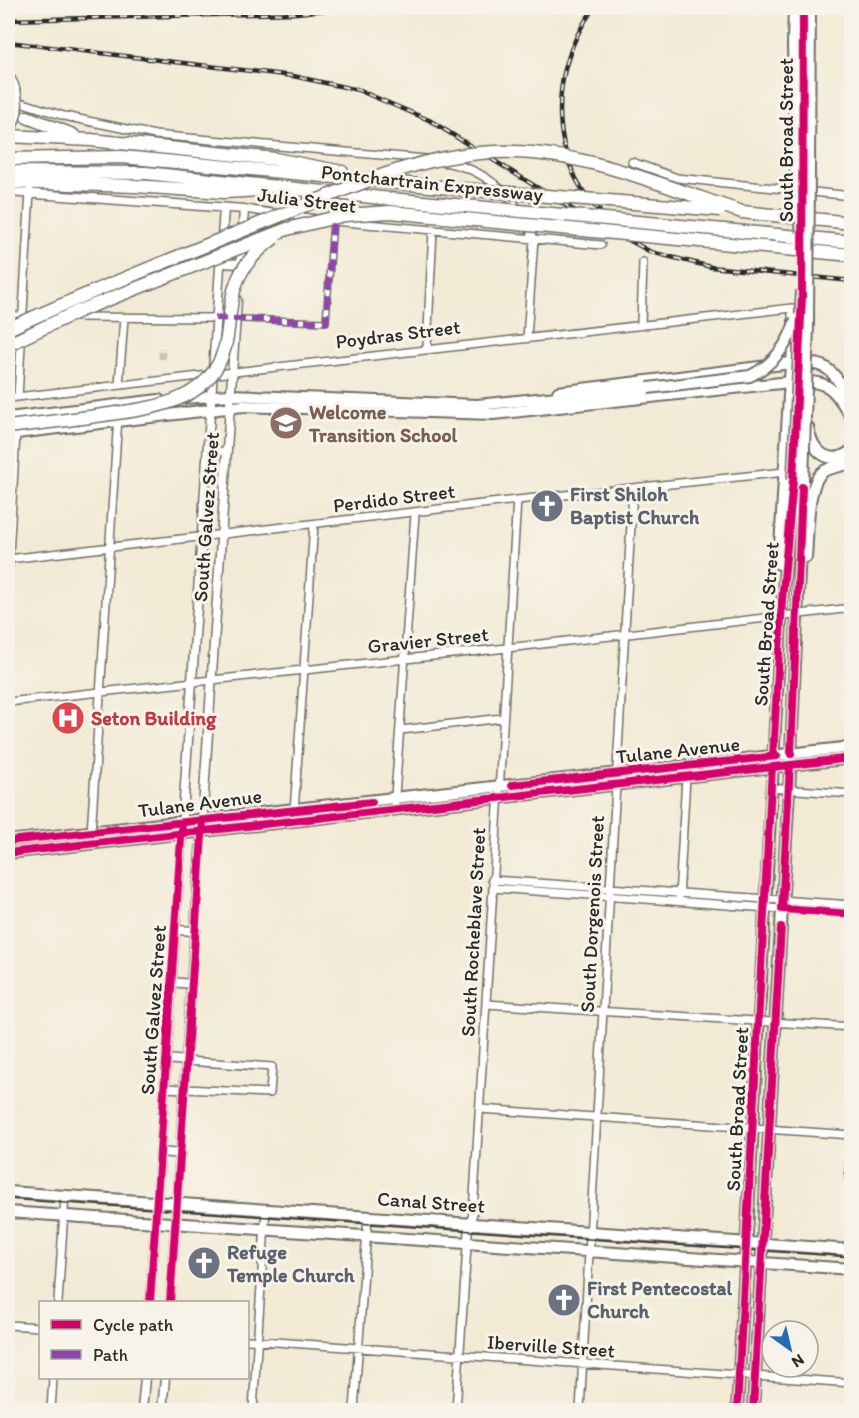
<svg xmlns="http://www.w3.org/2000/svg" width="859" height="1418" font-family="Itim,sans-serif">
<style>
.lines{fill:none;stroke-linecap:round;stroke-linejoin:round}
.minor-tunnel{stroke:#cac4b3;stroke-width:7;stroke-dasharray:7 3.5;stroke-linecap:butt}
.pedestrian-casing{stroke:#716e66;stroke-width:8}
.minor-casing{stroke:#716e66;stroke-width:10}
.tertiary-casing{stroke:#716e66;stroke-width:11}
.secondary-casing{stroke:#716e66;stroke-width:14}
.primary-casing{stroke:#716e66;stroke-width:14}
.motorway-casing{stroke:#716e66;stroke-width:15}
.pedestrian{stroke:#fff;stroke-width:5}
.minor{stroke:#fff;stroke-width:7}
.tertiary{stroke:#fff;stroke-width:8}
.secondary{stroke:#fff;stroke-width:10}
.primary{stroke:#fff;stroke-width:10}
.motorway{stroke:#fff;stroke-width:12}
.tram{stroke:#2b2b2b;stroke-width:1.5}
.rail-casing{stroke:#2b2b2b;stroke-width:4.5}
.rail{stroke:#f7f3e8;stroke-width:2;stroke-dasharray:7;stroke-linecap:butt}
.primary-bridge-casing{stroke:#716e66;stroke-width:14;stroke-linecap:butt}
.motorway-bridge-casing{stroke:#716e66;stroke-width:15;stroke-linecap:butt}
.primary-bridge{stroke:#fff;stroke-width:10}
.motorway-bridge{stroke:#fff;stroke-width:12}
.quiet{stroke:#8e44ad;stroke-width:6;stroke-dasharray:12 6;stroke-linecap:butt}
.cycleway-casing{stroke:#f7f3e8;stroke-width:11}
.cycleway{stroke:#d6006c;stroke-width:8}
.labels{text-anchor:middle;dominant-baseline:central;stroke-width:6;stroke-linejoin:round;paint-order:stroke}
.street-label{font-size:20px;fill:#2b2b2b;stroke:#f7f3e8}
.education-label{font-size:20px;font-weight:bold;fill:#785e54;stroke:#f7f3e8;text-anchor:start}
.worship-label{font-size:20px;font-weight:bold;fill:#5b616d;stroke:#f7f3e8;text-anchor:start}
.health-label{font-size:20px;font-weight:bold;fill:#be3a42;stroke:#f7f3e8;text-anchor:start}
</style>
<rect width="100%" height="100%" fill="#f7f3e8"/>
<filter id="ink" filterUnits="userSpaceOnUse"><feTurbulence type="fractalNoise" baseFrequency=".0167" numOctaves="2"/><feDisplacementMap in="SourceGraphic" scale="12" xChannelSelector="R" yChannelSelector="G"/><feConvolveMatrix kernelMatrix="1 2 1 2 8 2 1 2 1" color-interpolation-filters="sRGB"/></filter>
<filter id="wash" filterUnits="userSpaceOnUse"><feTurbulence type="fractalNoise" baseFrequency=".008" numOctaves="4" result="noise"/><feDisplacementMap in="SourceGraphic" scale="24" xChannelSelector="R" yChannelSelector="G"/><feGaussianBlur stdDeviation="1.35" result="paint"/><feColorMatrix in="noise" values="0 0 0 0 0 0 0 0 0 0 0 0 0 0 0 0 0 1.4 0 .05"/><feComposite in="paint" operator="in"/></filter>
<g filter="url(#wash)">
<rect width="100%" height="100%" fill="#f2ead5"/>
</g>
<g filter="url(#ink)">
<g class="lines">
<!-- minor-tunnel -->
<path class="minor-tunnel" d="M162,359V348"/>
<defs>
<path id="pedestrian" d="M215,318L326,322L333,221"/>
<path id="minor" d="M8,98L64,116L155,135L426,159
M443,162C485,168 519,198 534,239L527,338
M632,162L677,178L852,196
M244,209L316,219
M333,221L601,245
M8,316H29
M73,317L215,318
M641,325L643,262
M427,348L433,230
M791,363V336
M119,385L124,318
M18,397L30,191
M8,398L792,308V325
M207,452L227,451
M8,559L517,500L785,472
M8,573L16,433
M8,702L507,648L852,608
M401,730L502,718
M771,788L852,794
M394,810L415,514
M294,812L314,524
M91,834L118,417
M492,880L852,905
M493,888L852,914
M679,898L686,777
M486,1004L852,1027
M164,1088L270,1093L272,1067L187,1061
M480,1109L852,1135
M851,1135L849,1179L852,1188
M58,1302L65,1196
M8,1325L40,1327
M248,1340L852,1383
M51,1410L53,1378
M253,1410L266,1209
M354,1410L368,1216
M456,1410L468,1232L473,1213L517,500
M580,1410L633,490"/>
<path id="tertiary" d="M8,192L244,209L240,273
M219,263L241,264
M176,930L196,931
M171,982L192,984
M166,1059L187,1061
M160,1152L181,1154
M150,1302L224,208
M170,1302L237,300
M142,1410L145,1378
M162,1410L165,1378"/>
<path id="secondary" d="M558,392L791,363
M181,398L231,395L477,405L648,388
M8,418L159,400
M8,434L243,406L493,414L790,382"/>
<path id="primary" d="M793,43L794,8
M799,382C831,379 836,393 852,418
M808,427C811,450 829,469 852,450
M806,557C808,537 806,482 824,471C833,466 843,467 852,462
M779,564L791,363C831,361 831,370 852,402
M8,841L852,747
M8,853L852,758
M8,1192L852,1250
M8,1212L852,1269
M737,1410L782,601L793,480
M753,1410L791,754L803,481"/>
<path id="motorway" d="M27,117L73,135
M8,136L91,140L275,159L342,172
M8,159L122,157L462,189
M8,172L146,173L391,199
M8,182L134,186L224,192L261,190
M742,212L852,223
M767,234L852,242
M774,248L852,255"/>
</defs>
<!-- pedestrian casing -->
<use href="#pedestrian" class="pedestrian-casing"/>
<!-- minor casing -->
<use href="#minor" class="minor-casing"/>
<!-- tertiary casing -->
<use href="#tertiary" class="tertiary-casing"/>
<!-- secondary casing -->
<use href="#secondary" class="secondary-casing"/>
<!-- primary casing -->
<use href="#primary" class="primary-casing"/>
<!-- motorway casing -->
<use href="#motorway" class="motorway-casing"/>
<!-- pedestrian -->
<use href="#pedestrian" class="pedestrian"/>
<!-- minor -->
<use href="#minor" class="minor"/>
<!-- tertiary -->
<use href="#tertiary" class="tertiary"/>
<!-- secondary -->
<use href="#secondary" class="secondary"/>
<!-- primary -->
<use href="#primary" class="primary"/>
<!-- motorway -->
<use href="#motorway" class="motorway"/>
<!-- tram -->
<path class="tram" d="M8,1199L852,1257"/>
<defs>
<path id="rail" d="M594,8C542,76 547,187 628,233
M8,20L297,13L345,8
M8,42L293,76L358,90L429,120L575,211L651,252L711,267L852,281"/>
</defs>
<!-- rail casing -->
<use href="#rail" class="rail-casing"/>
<!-- rail -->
<use href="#rail" class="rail"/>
<defs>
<path id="primary-bridge" d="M793,43L796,182L802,232
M648,388L750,376C773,365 789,344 796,319
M793,480L802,290
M803,481L808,324L810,8"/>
<path id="motorway-bridge" d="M8,78C19,95 18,114 8,131
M462,189L720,210
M391,199L767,234
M8,329C90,291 175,258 259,224C341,192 424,149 515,152C594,154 668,188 742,212
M9,344L79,311L287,229L345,215L390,212L774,248
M8,427C39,423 71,420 103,415C155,408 217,402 227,337C233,290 232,269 274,238"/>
</defs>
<!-- primary-bridge casing -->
<use href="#primary-bridge" class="primary-bridge-casing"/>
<!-- motorway-bridge casing -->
<use href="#motorway-bridge" class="motorway-bridge-casing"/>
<!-- primary-bridge -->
<use href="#primary-bridge" class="primary-bridge"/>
<!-- motorway-bridge -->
<use href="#motorway-bridge" class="motorway-bridge"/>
<!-- quiet -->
<path class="quiet" d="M215,318L326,322L333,221"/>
<defs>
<path id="cycleway" d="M791,754L802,487
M773,756L782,601L793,480L802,296L803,8
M790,765L782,909L852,914
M512,785L777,756
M8,841L372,802
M8,853L852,758
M150,1302L182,824
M170,1302L203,821
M737,1410L772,767
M753,1410L781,927"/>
</defs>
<!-- cycleway casing -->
<use href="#cycleway" class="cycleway-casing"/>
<!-- cycleway -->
<use href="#cycleway" class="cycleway"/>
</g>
</g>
<!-- icons -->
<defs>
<symbol id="school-disc" viewBox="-11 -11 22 22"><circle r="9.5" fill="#8d6e63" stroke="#f7f3e8"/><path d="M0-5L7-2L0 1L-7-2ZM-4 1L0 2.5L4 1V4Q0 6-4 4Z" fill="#fff"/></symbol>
<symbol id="church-disc" viewBox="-11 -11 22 22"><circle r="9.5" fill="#6b7280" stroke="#f7f3e8"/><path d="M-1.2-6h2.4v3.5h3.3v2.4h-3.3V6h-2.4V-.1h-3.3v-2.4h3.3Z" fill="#fff"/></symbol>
<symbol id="hospital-disc" viewBox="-11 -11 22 22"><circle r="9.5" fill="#e0444e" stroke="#f7f3e8"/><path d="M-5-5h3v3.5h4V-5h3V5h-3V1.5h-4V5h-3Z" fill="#fff"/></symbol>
</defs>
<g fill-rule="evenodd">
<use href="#school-disc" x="267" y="404" width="38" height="38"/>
<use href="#church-disc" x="528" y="487" width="38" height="38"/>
<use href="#hospital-disc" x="49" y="699" width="38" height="38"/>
<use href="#church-disc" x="185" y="1244" width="38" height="38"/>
<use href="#church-disc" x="545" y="1281" width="38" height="38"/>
</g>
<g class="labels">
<!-- street labels -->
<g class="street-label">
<text transform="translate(786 140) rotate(-90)">South Broad Street</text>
<text transform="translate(432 183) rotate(6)">Pontchartrain Expressway</text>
<text transform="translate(307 200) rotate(7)">Julia Street</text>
<text transform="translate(398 334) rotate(-7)">Poydras Street</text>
<text transform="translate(394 498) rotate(-7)">Perdido Street</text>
<text transform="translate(206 517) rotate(-86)">South Galvez Street</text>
<text transform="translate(766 624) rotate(-86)">South Broad Street</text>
<text transform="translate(428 640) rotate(-6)">Gravier Street</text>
<text transform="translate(678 750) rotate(-6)">Tulane Avenue</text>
<text transform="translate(200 803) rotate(-7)">Tulane Avenue</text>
<text transform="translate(592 914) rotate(-87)">South Dorgenois Street</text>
<text transform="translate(473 932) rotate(-87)">South Rocheblave Street</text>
<text transform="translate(153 1010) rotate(-86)">South Galvez Street</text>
<text transform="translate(737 1109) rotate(-87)">South Broad Street</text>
<text transform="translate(431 1202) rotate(4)">Canal Street</text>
<text transform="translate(551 1346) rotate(4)">Iberville Street</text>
</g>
<!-- education labels -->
<g class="education-label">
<text x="309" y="412">Welcome<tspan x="309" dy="23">Transition School</tspan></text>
</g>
<!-- worship labels -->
<g class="worship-label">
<text x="570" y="494">First Shiloh<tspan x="570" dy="23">Baptist Church</tspan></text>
<text x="227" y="1252">Refuge<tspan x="227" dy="23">Temple Church</tspan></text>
<text x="587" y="1288">First Pentecostal<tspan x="587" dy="23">Church</tspan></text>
</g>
<!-- health labels -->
<g class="health-label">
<text x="91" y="718">Seton Building</text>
</g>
</g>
<!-- margin -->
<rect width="859" height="1418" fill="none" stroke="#f7f3e8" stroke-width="30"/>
<!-- legend -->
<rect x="39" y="1301" width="210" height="78" fill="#f7f3e8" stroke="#a5a39c" stroke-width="1.5"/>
<rect x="51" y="1320" width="30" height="9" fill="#d6006c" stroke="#a5a39c" stroke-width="1.5"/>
<text x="93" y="1331" font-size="18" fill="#2b2b2b">Cycle path</text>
<rect x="51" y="1350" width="30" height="9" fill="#8e44ad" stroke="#a5a39c" stroke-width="1.5"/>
<text x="93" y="1361" font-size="18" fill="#2b2b2b">Path</text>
<!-- north arrow -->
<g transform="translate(790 1349) rotate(146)"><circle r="28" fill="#f7f3e8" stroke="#a5a39c" stroke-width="1.5"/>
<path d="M0-4.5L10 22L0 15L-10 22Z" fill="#1f6fb2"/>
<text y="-9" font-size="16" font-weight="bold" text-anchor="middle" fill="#2b2b2b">N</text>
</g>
</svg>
